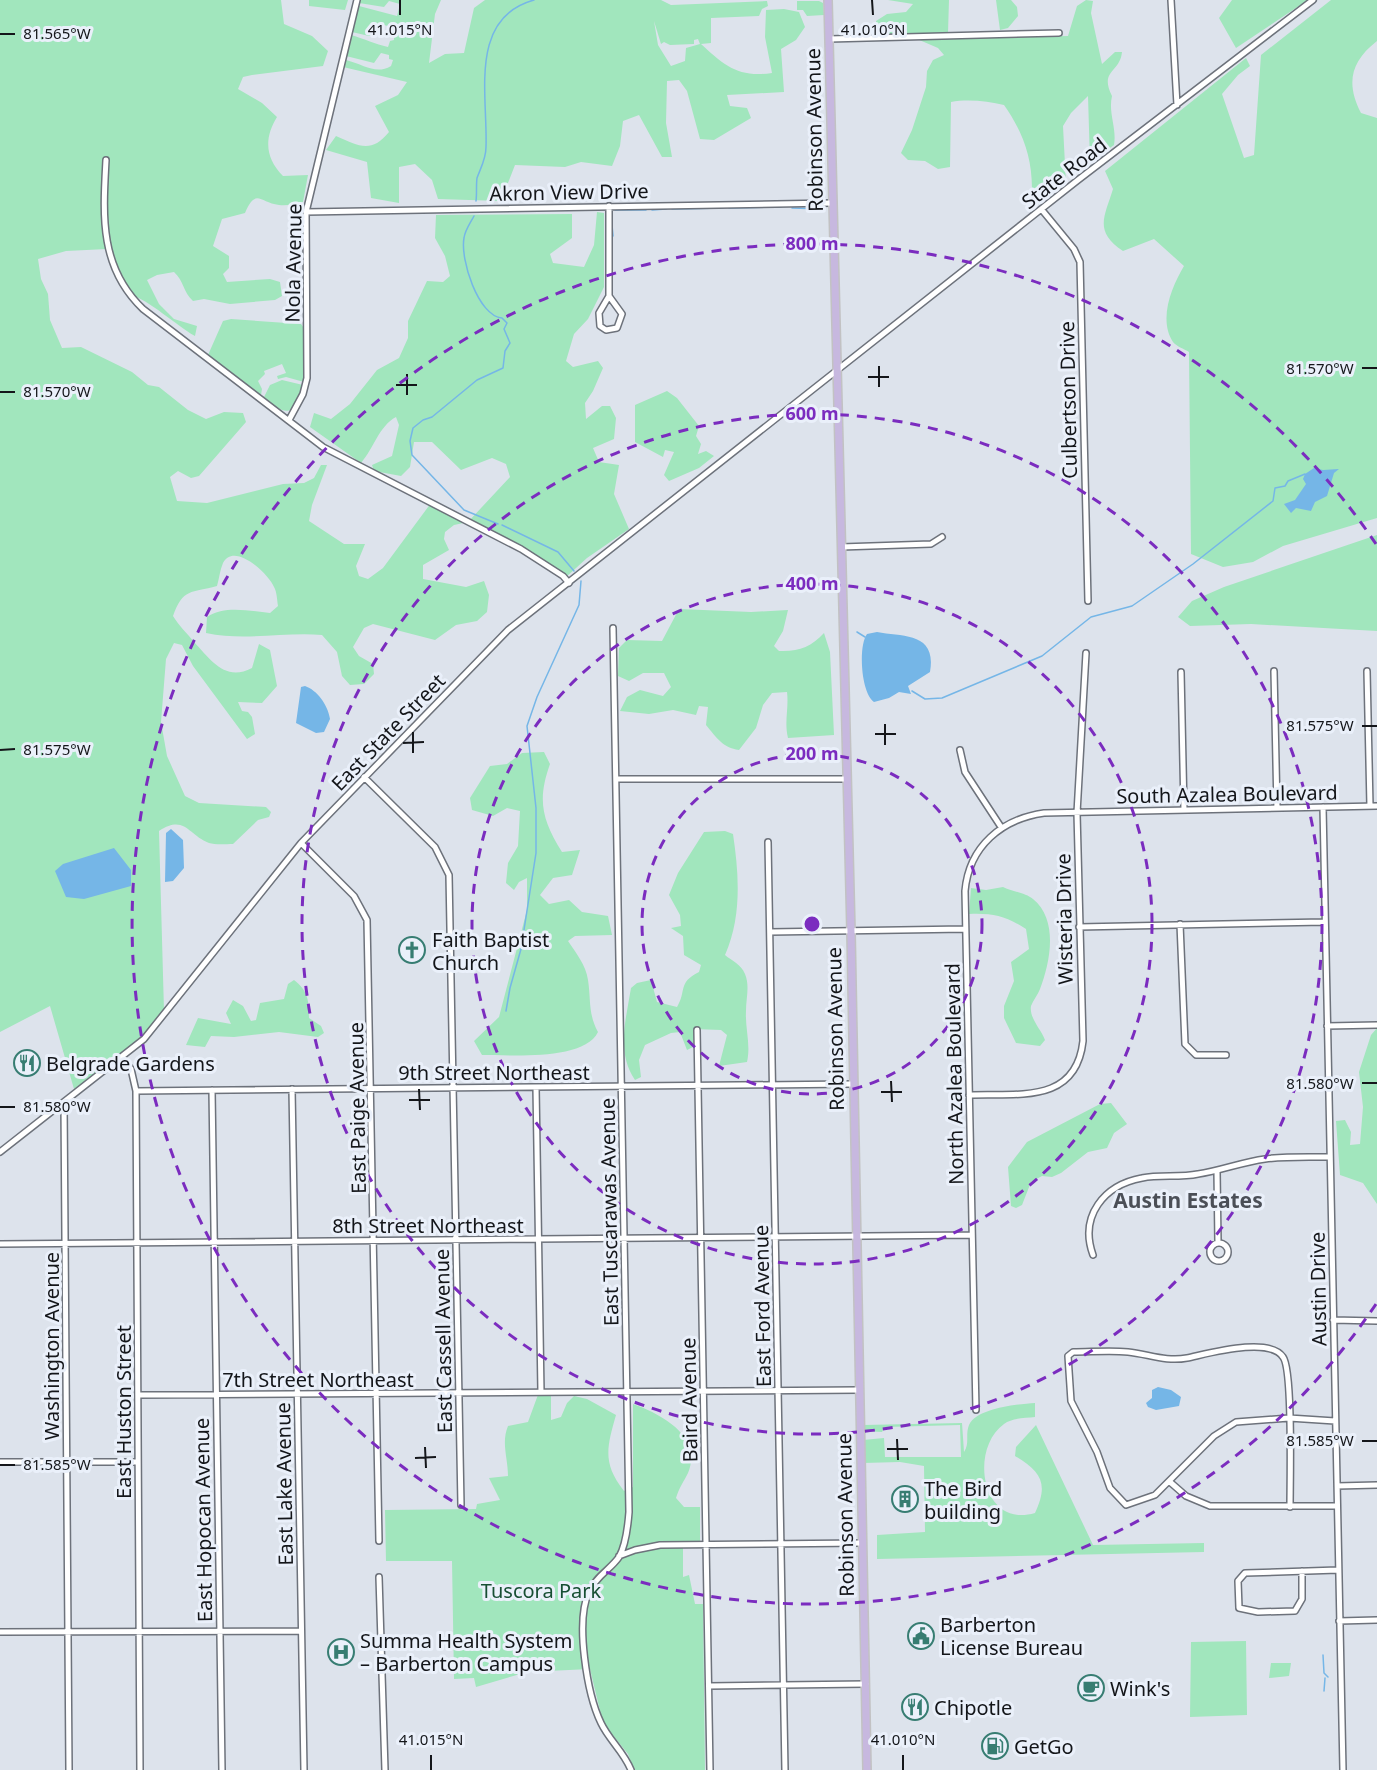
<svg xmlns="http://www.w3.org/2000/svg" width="1377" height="1770" font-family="'Noto Sans',sans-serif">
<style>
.green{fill:#a1e6bd;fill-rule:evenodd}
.water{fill:#75b6e7}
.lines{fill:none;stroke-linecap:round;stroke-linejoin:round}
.stream{stroke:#75b6e7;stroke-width:1.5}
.minor-casing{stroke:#6d727b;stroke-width:8}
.major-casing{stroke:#c2c2c3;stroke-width:10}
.minor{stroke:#fff;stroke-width:5}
.major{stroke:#c7b8df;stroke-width:7}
.ticks{fill:none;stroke:#14161a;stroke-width:2}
.ring{fill:none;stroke:#7b2cbf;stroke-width:3;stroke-dasharray:10 8}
.labels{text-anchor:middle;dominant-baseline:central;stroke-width:6;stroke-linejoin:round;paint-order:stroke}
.street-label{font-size:20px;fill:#14161a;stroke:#eaf0fa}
.poi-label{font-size:20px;fill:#14161a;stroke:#eaf0fa;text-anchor:start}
.park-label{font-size:20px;fill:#174f33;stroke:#eaf0fa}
.neighbourhood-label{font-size:21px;font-weight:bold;fill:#4b4f57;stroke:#eaf0fa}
.ticks-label{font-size:15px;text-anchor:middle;fill:#14161a;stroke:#eaf0fa;stroke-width:6;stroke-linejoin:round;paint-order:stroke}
.centre{fill:#7b2cbf;stroke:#eaf0fa;stroke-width:3}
.ring-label{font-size:18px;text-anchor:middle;font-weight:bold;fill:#7b2cbf;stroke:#eaf0fa;stroke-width:6;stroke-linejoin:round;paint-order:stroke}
</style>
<rect width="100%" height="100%" fill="#dde3ec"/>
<!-- green -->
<path class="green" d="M0,0H281L284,24L312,36L328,51L323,66L252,75L243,77L238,89L262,103L277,117C264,138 265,158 283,176L308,175L303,202C295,204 287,206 279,205C260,203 256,187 245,213L222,219L213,246L229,256V268L223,274L227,282L270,279L280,282L282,296L275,300L230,304L204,299L193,301C183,292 184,281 174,272L157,275L147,280L159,304L174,319L197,326L195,336C174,324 151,301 129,294L107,249L66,251L38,259L41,279L48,294L50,320L62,348L81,347L132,372L148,385L159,387L188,410L206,419L224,412L243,413L246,422L199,476L191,478L178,471L170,477L177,501L207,503L283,484L304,483L314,478L321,465H327L312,505L309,521L344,544H365L356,566L359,576L368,579L383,568L431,503L468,522L510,477L506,464L492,458L461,470L432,442H414L410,467L401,476L374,471L372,465L392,456L399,425L396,417C379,426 374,448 361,463L310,427L314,413L331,419L350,404L377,370L399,358L408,338V321L427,281L443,282L450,276L445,256L435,238L436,215L572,214V238L550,254L553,263L584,267L594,245L597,212L604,213V287L588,319L574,334L566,361L573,367L598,361L603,368L593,391L585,403L586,419L602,406H610L616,418L614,439L593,448L599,462L619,465L614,494L629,529L587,558L565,578L468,522L454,525L445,532L444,539L449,550L423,565V579L466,587L484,581L489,595L487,612L477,621L456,625L435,640L373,624L364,628L353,647L359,656L373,664L374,674L364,684L350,685L342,676L337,652L322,635C284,632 244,641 206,633L207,617C225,605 249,611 270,613L278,606C277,600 277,592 274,587C269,574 234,541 223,563C220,570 219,579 217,586C191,593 183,588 173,616C179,626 187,633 194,642C211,660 225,682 252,668L259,644L270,650L277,686L262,703L238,702L242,711L248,712L252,717L255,734L247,739L193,666L182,645L174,643L166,659L161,722L167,756L185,796L199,803L266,807L271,812L269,817L258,820L233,844C226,844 215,845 209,843C188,835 185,814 159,831L164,1011L131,1048L74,1089L50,1006L0,1032Z
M309,0H348L345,10L309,6Z
M359,0H441L435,14L429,63L445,54L464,53L474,8L485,0H661L671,5L767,1L768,6L762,9L759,16L711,18V43L701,44C724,65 738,78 772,73L765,37L766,10L784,9L799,12L805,27L796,40L781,49L784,92L727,95L730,106L747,108L751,118L714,140L700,139L687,91L679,80L667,81L666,123L672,157H662L639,115L623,121L620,146L612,166L581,162L565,167L515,165L501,201L438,199L432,180L415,164L399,167V203L371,198L367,162L326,150L336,136C359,146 371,154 389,132L375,106L398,95L407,82L343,67L346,60C365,65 376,75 391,66L393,60L389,59V55L381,53L374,63L346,56L351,35C365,39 375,44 388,47L390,41L394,40V34L391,33L392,27L384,25L382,31L369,36L352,32L359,6L397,16L400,4L389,1L384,7L359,3ZM654,21L661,44L664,42L670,45L694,44V40L698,39L700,44L686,48L685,61L671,66L658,45Z
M888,0H949L948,33L876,35V21L887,14L906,12L913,4Z
M996,0H1011L1017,7L1018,16L1008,28L1000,30Z
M1086,0L1093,1L1091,13L1102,64L1115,52H1122C1120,73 1099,70 1112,96C1108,113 1117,128 1114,145L1090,162L1088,96L1071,113L1063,126L1066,184L1031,204C1035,167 1026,136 1004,105C988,101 967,99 951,102L950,167L938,169L925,161L908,160L901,153L912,130L926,87L927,71L933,60L944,55L938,48L917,39L1068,36L1077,6Z
M1232,0H1308L1236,48L1219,18Z
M1331,0H1377V41C1350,62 1346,84 1361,113L1377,118V518L1283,546L1253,562L1223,567L1191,554L1189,352C1184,349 1176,346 1173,342C1158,319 1172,286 1184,266L1154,239L1123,251C1094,231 1104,218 1113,189L1105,171L1246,58L1250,66L1238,75L1222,94L1244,158L1254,155L1261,55Z
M797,1H819L823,3L824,15L807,16L803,10H797Z
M231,319L301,324L304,328V382L286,377L278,379L277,376L286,373L282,364L264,371L265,374L258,381L262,389L261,395L208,355L223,321Z
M282,380L303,385L293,409C281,415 273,404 264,397L270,385Z
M667,391L677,398L699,426L696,436L701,444L698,454L706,451L714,456L699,468L669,481L664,475L674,452L665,450L663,457L635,442V405Z
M1377,535V631L1251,624L1190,626L1178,617L1192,601L1224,587Z
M679,609L751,612L788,610L783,631L774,646L779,651C798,652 811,647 824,633L830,652L834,735L788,738C784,722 789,708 787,692L772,693L763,705L756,728L739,750C723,748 716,737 706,725L708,707L699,706L696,715L673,710L649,714L620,711L627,697L640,690L663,696L671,687L664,673H643L629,681L618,676L619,648L627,640L662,641Z
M544,752L550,764C537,800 542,820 562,852L580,850L572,875L553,878L540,895L549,904L569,900L582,912L608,916L612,935L575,936L568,941C576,953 586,965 588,980C591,999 588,1014 598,1032C584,1061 511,1055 482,1055L474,1041L499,1017L527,910V878L519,882L514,890L506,883L508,863L518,846L520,811L507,808L493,816L472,810L470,798L490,766L507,764L522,753Z
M725,831L733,834C739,874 742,917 725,955C732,961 741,964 745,974C750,986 746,998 746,1011C745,1029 751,1044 747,1062L719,1066L727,1035L721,1030L694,1029L693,1047L687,1050L680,1032L671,1033L645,1045L639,1060L641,1077L635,1080C616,1052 626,1019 631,988L637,983L651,980L657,1002L677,1007C687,991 677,983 699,972L701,965L684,955L683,936L671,928L681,926L680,915L669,895L678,873L704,832Z
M1003,887C1011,891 1026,893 1033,899C1059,920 1050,963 1040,989C1038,995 1033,1000 1031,1006C1029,1018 1041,1029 1045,1040L1040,1046L1016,1043L1004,1018V1006L1014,981L1011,962L1029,949L1026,929C1006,916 993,913 969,914L971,888L986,890Z
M294,980C308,991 309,1000 309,1018L321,1026L324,1033L318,1037L279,1032L234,1037L211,1036L205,1047L186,1045L198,1018L231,1024L226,1013L233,1000L243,1006L251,1021L256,1020L260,1003L284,999L288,984Z
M1377,1028V1204L1363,1183L1340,1175L1336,1121L1345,1120L1351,1132L1350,1145L1360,1144L1363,1107L1359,1072L1371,1035Z
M1111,1103L1127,1124L1114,1133L1107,1148L1088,1152L1061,1173L1052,1177L1042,1176L1031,1182L1022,1205L1016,1208L1011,1206L1008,1167L1027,1142L1100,1104Z
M539,1392L551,1396V1420L561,1417L567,1403L574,1396L587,1399L616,1415C607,1447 602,1463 624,1491L633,1487V1404C661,1414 703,1436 688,1473C684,1481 679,1488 676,1498L684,1507H700V1548H683V1577L689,1575L695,1604H703L705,1770H634L628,1754L603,1723L590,1669L527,1672L476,1687L474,1678L454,1679L452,1561H386L385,1510L476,1509L477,1504L500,1500L489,1478L508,1476C508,1458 501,1443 508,1426L528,1422Z
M1035,1403V1417C1025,1418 1012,1418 1004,1424C969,1449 981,1529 1035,1513C1049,1483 1041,1472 1015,1456L1016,1447L1036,1425L1093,1545L1204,1543V1552L877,1559V1535L925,1532L924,1466L900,1462L863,1463V1440L884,1438L885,1457H961L960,1425L885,1427L882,1432L862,1431L863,1425L962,1423L964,1452C970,1443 965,1435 969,1425C977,1408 1018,1404 1035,1403Z
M1246,1641L1247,1715L1190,1717L1191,1642Z
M1271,1663H1291L1289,1676L1269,1678Z"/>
<!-- water -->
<path class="water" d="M1314,468L1323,470L1339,469L1334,473L1327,496L1315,502L1311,511L1296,508L1291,513L1284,504L1295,500L1306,484L1303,479L1305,474Z
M877,632C903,637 937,632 930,672L908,686L911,694L899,692L889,698L874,702C861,693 858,646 867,634Z
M305,686C317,690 328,705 330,719L324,732L316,733L296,723L301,687Z
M171,829L183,840L184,868L173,881L165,882L166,833Z
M114,848L131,870V886L84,899L66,897L55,871L63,864Z
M1158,1387L1171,1390L1181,1397L1179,1406L1156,1410L1148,1407L1146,1403L1152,1398V1390Z"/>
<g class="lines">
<!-- stream -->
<path class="stream" d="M476,201C477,194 476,185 477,178C481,167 486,159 486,147C488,96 468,18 534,0
M729,208L781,207
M792,208L823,209
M672,209L723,208
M615,210H646
M652,210L666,209
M474,216C471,222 465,230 464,238C460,259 478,316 502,318L507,323L504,329L510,343L505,351L503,368L477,380L432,417L423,420L413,428L410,441L412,455L464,510L498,524
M612,225L613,236
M502,525L558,552L574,571
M857,632L865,637
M912,691L925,699L942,698L1042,656L1091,617L1132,606L1193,564L1273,501L1275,488L1285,486L1288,481L1305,474
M506,1011L510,988L521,949L536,853V808L527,726L537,697L579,605L581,581
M1323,1655L1324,1673L1328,1677
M1324,1691L1325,1678"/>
<defs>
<path id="minor" d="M1171,0L1177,105
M829,39L1059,33
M106,160C103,215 99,267 143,309L323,447L521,549L563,576L569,583
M609,206V296L622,314L617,328L606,330L600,326L599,313L609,296
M1042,210L1074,249L1080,262L1088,601
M306,212L832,203
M289,420L303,394L307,378L306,212L357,0
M841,547L931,544L942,537
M613,628L629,1512C628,1525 626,1545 619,1557C611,1569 596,1576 589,1592C575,1621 587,1694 601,1723C609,1740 624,1752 631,1770
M1274,671L1277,808
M1367,671L1370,806
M1181,672L1184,810
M960,750L965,772L1001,827
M364,777L435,847L449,875L461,1505
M616,779H847
M1323,807L1343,1770
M768,842L785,1770
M301,843L354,896L367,920L379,1541
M1180,924L1185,1044L1196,1055H1226
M1079,927L1325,922
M770,932L965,929
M1327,1026L1377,1025
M697,1030L710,1770
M123,1058L131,1069L136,1091L140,1770
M536,1087L541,1392
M292,1089L304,1770
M212,1090L222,1770
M136,1091L852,1084
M969,1095C1017,1093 1076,1105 1083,1041L1077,813L1086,653
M64,1103L69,1770
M0,1152L144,1039L301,843L508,630L1078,180L1313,0
M1217,1171L1218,1243
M1210 1252a9 9 0 1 1 18 0a9 9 0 1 1-18 0Z
M0,1244L972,1235
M1093,1255C1079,1216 1104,1185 1142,1178C1160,1174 1179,1178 1198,1174C1220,1171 1242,1162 1265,1159C1286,1156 1309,1157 1330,1157
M1333,1320L1377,1321
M138,1395L859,1390
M976,1410L965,891C969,846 1002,819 1044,813L1377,806
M0,1462H138
M1170,1482L1186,1496L1210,1506H1337
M1337,1486L1377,1485
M1290,1507C1290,1483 1293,1370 1283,1357C1269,1336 1207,1354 1187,1358C1166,1362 1148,1354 1128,1352C1110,1350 1091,1352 1073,1352L1068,1356L1071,1401L1097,1452L1110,1488L1126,1505L1155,1495L1214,1436L1236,1422L1289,1418L1335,1421
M619,1556L635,1550L660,1545L862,1543
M1302,1571V1599L1295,1611L1258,1612L1239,1608L1238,1581L1245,1573L1338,1570
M379,1577L385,1770
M1339,1621L1377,1620
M0,1632L301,1631
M709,1686L866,1684"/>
<path id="major" d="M828,0L851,932L867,1770"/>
</defs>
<!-- minor casing -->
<use href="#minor" class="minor-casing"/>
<!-- major casing -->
<use href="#major" class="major-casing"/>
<!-- minor -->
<use href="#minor" class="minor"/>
<!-- major -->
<use href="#major" class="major"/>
</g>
<!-- ticks -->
<path class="ticks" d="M400,0V15M872,0L873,15M0,34H15M879,366V387M1362,368H1377M407,374V395M868,377H889M396,385H417M0,392H15M885,724V745M1362,726H1377M413,732V753M875,734H896M403,743L424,742M0,750L15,749M891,1081L892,1102M1362,1083H1377M419,1089L420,1110M881,1092H902M409,1100H430M0,1107H15M897,1439L898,1460M1362,1441H1377M425,1447L426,1468M887,1449H908M415,1458L436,1457M0,1465H15M431,1755V1770M903,1755V1770"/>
<!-- distance rings -->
<g class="ring">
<circle cx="812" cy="924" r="170"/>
<circle cx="812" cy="924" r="340"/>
<circle cx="812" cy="924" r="510"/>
<path d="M1376 1304A680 680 0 1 1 1376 544"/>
</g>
<!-- icons -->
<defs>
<symbol id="church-ring" viewBox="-11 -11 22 22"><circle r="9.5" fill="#eaf0fa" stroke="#377d72" stroke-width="1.5"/><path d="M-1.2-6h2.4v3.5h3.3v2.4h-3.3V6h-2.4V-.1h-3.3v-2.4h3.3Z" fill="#377d72"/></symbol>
<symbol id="restaurant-ring" viewBox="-11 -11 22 22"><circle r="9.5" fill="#eaf0fa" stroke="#377d72" stroke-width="1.5"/><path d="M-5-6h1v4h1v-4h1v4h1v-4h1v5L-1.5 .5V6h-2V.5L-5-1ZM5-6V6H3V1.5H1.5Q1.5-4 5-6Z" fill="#377d72"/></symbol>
<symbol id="building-ring" viewBox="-11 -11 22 22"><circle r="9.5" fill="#eaf0fa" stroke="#377d72" stroke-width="1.5"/><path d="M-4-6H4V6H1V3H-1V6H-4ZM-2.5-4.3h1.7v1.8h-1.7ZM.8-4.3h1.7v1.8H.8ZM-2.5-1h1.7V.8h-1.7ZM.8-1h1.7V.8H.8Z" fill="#377d72"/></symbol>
<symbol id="civic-ring" viewBox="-11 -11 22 22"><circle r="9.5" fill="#eaf0fa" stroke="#377d72" stroke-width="1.5"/><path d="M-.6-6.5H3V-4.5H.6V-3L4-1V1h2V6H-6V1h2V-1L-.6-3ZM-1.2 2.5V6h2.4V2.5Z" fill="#377d72"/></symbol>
<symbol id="hospital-ring" viewBox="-11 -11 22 22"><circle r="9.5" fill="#eaf0fa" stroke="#377d72" stroke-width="1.5"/><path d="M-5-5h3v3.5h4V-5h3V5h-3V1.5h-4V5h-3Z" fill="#377d72"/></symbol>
<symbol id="cafe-ring" viewBox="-11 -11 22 22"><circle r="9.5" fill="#eaf0fa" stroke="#377d72" stroke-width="1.5"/><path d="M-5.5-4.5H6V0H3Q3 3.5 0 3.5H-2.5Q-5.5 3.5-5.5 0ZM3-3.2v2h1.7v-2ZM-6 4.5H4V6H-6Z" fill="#377d72"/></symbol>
<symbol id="fuel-ring" viewBox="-11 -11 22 22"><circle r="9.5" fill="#eaf0fa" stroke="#377d72" stroke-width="1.5"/><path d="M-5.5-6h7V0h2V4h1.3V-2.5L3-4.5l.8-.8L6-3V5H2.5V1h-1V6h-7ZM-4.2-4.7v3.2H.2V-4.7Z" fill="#377d72"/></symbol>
</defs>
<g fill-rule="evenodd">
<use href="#church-ring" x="397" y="935" width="30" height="30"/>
<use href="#restaurant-ring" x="12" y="1048" width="30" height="30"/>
<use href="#building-ring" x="890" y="1484" width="30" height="30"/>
<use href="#civic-ring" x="906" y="1621" width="30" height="30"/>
<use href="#hospital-ring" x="326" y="1637" width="30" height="30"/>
<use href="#cafe-ring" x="1076" y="1673" width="30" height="30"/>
<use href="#restaurant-ring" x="900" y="1692" width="30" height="30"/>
<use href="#fuel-ring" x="980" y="1731" width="30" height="30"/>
</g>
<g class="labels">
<!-- street labels -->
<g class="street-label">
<text transform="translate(814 130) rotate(-91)">Robinson Avenue</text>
<text transform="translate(1064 173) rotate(-38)">State Road</text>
<text transform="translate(569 192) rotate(-1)">Akron View Drive</text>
<text transform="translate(293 263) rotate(-89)">Nola Avenue</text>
<text transform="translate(1068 400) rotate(-91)">Culbertson Drive</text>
<text transform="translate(388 732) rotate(-46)">East State Street</text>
<text transform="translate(1227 794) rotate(-1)">South Azalea Boulevard</text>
<text transform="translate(1064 919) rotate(-91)">Wisteria Drive</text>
<text transform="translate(835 1029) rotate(-91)">Robinson Avenue</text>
<text x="494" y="1072">9th Street Northeast</text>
<text transform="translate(954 1074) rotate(-91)">North Azalea Boulevard</text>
<text transform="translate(357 1108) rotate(-91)">East Paige Avenue</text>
<text transform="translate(609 1212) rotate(-91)">East Tuscarawas Avenue</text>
<text x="428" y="1225">8th Street Northeast</text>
<text transform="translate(1318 1289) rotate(-91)">Austin Drive</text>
<text transform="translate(762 1306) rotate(-91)">East Ford Avenue</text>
<text transform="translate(443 1341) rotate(-91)">East Cassell Avenue</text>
<text transform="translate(51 1346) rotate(-90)">Washington Avenue</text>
<text x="318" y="1379">7th Street Northeast</text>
<text transform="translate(689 1400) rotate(-91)">Baird Avenue</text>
<text transform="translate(123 1412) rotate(-90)">East Huston Street</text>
<text transform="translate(284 1484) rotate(-91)">East Lake Avenue</text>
<text transform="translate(845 1515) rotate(-91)">Robinson Avenue</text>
<text transform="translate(203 1520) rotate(-91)">East Hopocan Avenue</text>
</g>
<!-- poi labels -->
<g class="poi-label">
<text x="432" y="939">Faith Baptist<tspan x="432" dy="23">Church</tspan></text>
<text x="46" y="1063">Belgrade Gardens</text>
<text x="924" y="1488">The Bird<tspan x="924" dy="23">building</tspan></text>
<text x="940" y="1624">Barberton<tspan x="940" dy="23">License Bureau</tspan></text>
<text x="360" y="1640">Summa Health System<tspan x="360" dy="23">– Barberton Campus</tspan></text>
<text x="1110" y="1688">Wink's</text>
<text x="934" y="1707">Chipotle</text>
<text x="1014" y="1746">GetGo</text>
</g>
<!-- park labels -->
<g class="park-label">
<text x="541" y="1590">Tuscora Park</text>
</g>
<!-- neighbourhood labels -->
<g class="neighbourhood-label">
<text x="1188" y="1200">Austin Estates</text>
</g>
</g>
<g class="ticks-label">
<text x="400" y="35">41.015°N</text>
<text x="873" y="35">41.010°N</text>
<text x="57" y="39">81.565°W</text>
<text x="1320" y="374">81.570°W</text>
<text x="57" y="397">81.570°W</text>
<text x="1320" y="731">81.575°W</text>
<text x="57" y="755">81.575°W</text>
<text x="1320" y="1089">81.580°W</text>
<text x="57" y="1112">81.580°W</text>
<text x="1320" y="1446">81.585°W</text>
<text x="57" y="1470">81.585°W</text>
<text x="431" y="1745">41.015°N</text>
<text x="903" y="1745">41.010°N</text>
</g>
<circle cx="812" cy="924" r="9" class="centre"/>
<g class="ring-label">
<text x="812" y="250">800 m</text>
<text x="812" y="420">600 m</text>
<text x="812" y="590">400 m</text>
<text x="812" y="760">200 m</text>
</g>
</svg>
